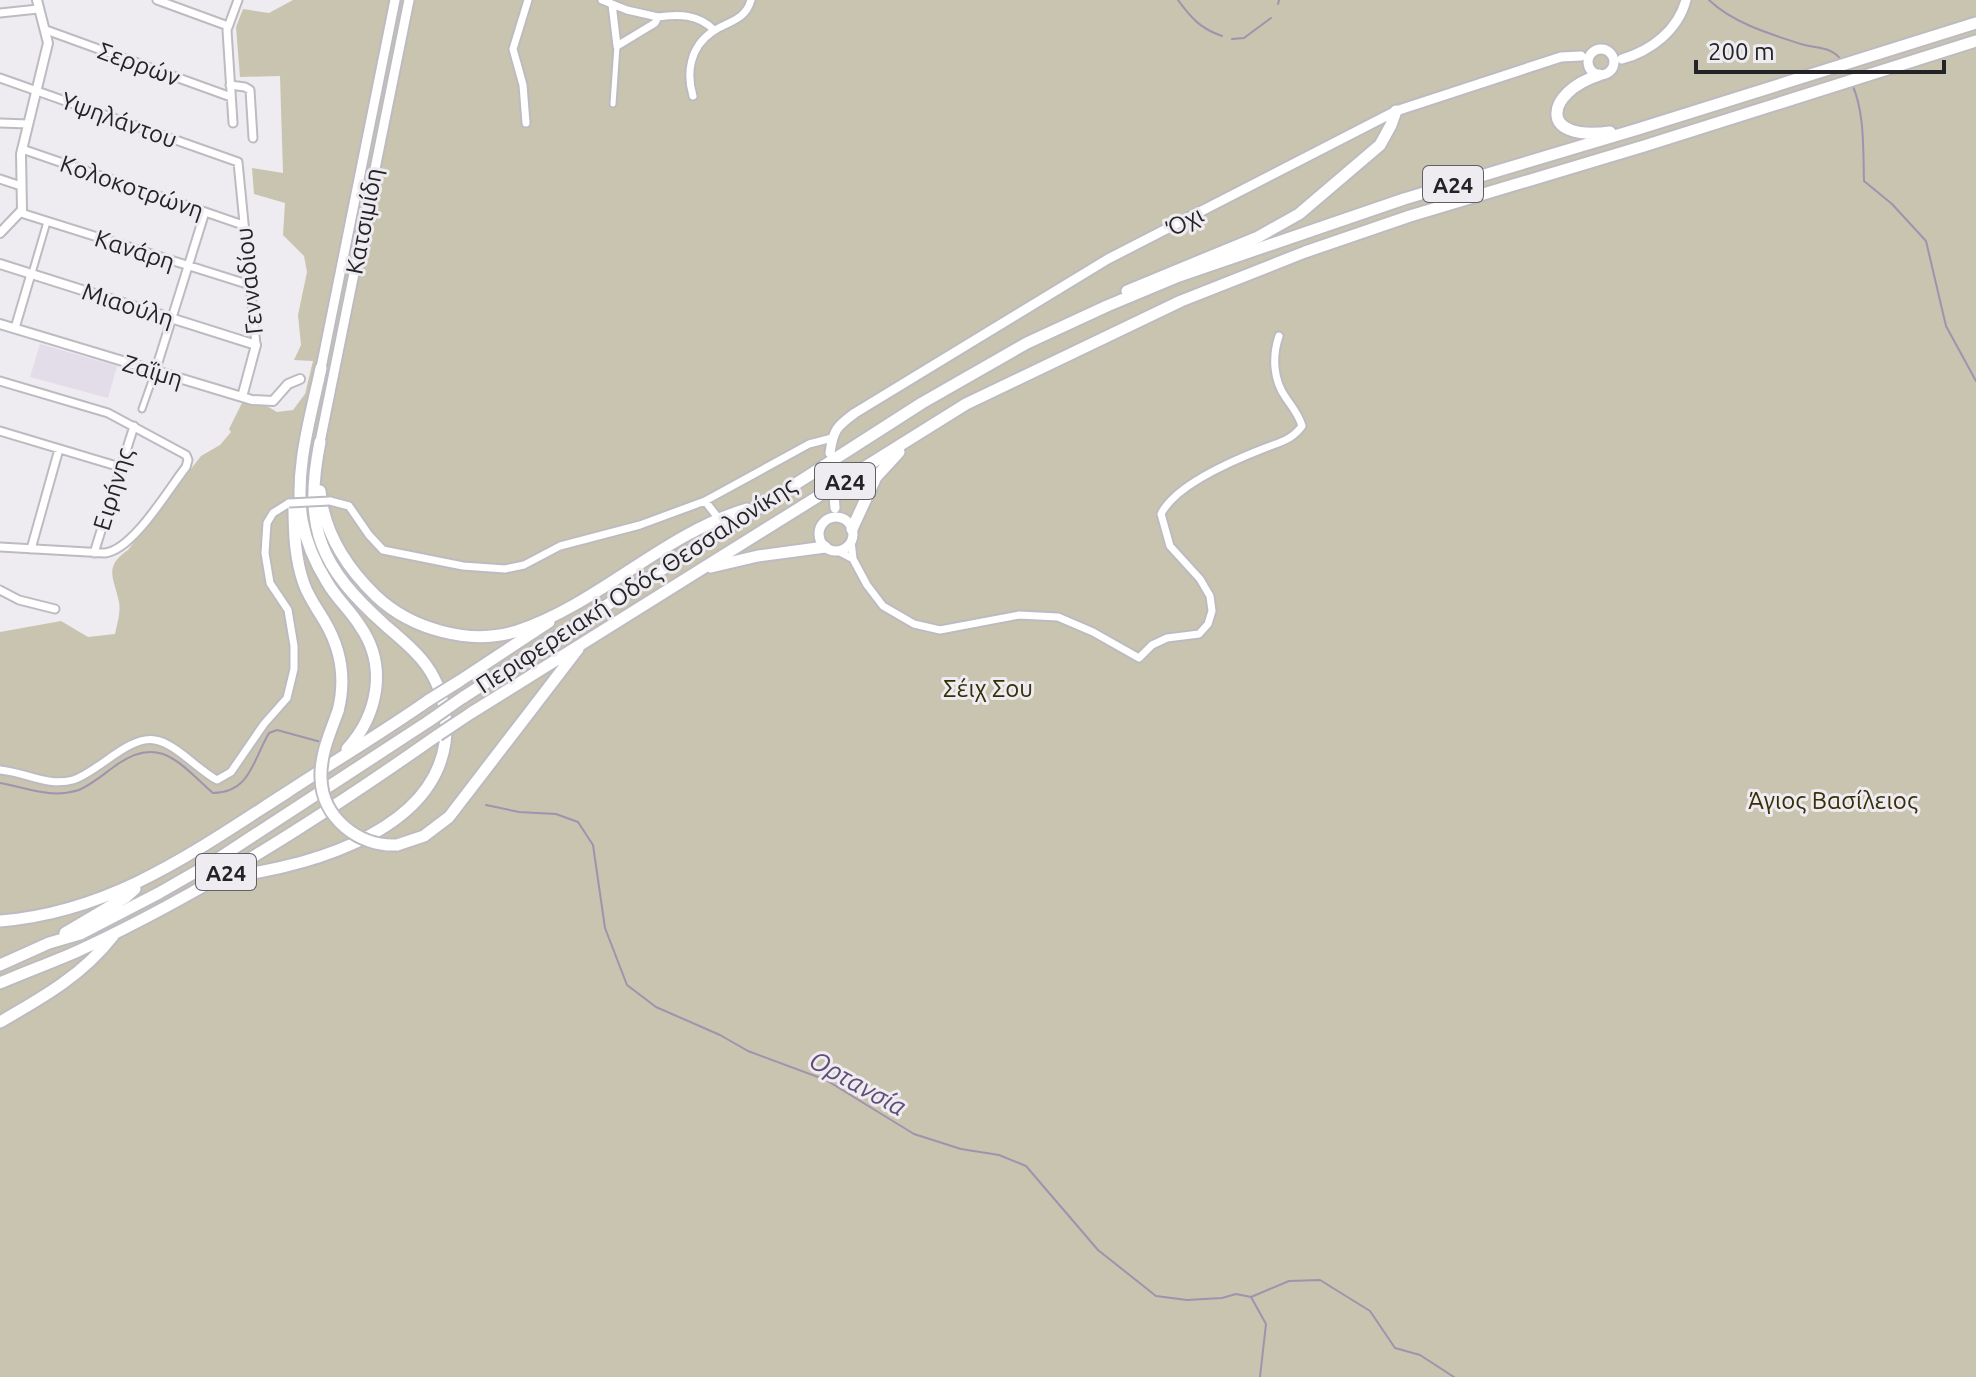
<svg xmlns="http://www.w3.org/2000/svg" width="1976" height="1377" font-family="Ubuntu,sans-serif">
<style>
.built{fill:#e3ddea}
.green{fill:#c8c4b0}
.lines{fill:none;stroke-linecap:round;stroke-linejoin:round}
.stream{stroke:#9f93ae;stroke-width:2}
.secondary-tunnel{stroke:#c6c3c8;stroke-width:9;stroke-dasharray:9 4.5;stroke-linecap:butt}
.pedestrian-casing{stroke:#bdbbc1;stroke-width:9}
.minor-casing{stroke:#bdbbc1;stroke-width:11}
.tertiary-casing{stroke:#bdbbc1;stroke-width:12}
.secondary-casing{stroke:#bdbbc1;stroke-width:13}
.trunk-casing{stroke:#bdbbc1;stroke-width:15}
.pedestrian{stroke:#fff;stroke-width:5}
.minor{stroke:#fff;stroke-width:7}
.tertiary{stroke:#fff;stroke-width:8}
.secondary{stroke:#fff;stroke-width:9}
.trunk{stroke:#fff;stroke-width:11}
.minor-bridge-casing{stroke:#bdbbc1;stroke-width:11;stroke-linecap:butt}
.trunk-bridge-casing{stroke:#bdbbc1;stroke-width:15;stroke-linecap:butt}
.minor-bridge{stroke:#fff;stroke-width:7}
.trunk-bridge{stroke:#fff;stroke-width:11}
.labels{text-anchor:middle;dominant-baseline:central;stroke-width:6;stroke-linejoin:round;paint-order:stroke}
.shield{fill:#eeebf1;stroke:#615f63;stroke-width:2}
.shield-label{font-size:22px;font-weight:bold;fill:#242326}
.street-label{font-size:24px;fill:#242326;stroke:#eeebf1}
.park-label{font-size:24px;fill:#362e05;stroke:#eeebf1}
.water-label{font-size:26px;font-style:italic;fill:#614d77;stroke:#eeebf1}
</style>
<rect width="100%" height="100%" fill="#eeebf1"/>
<!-- built -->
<path class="built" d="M40,344L117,366L108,398L30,377Z"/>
<!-- green -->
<path class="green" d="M293,0H1976V1377H0V632L61,621L88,637L115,634C117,624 121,612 119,602C114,578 103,567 128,550L201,456L220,445L231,432L229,429L243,401L265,405L277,412L293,410L305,394L313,361L294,360L301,345L298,315L307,272L304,256L283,235L285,203L254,194L252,168L283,173L280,76L240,77L236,27L243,9L269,13Z"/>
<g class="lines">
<!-- stream -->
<path class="stream" d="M1178,0C1191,18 1201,29 1222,36
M1709,0C1733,23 1770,34 1801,44C1816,49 1832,46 1841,60
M1278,4L1279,0
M1232,39L1244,38L1271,18
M1852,84C1865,113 1863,150 1864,181L1892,204L1926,241L1946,326L1976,381
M0,783C28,788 50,799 79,790C91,785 104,774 115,766C159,733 180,764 213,793C250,793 253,760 269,733L277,730L321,742
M486,805L519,812L556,814L578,822L593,845L605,928L627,985L656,1007L720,1035L748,1051L826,1080L914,1134L961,1149L999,1155L1026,1166L1098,1250L1156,1296L1187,1300L1222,1298L1236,1294L1251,1297L1266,1324L1260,1377
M1251,1297L1289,1281L1320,1280L1370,1311L1395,1348L1420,1355L1454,1377"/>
<!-- secondary-tunnel -->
<path class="secondary-tunnel" d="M831,456L834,489"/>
<defs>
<path id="pedestrian" d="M613,104L617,46
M32,273L47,222
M142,409L155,372"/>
<path id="minor" d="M157,0L228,26
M602,0L627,10L658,17
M612,4L617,46L655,23L658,17C679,14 698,14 714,30
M0,13L38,9
M46,30L231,97
M0,78L238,162L256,345
M230,85L245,87L250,90L253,138
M693,96C686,73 690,47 712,32C728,21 745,21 751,0
M0,123L28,124
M233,123L227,30L238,0
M526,123L523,85L513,49L528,0
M22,149L243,225
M0,179L21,186
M21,213L250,285
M15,328L31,274
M155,372L205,212
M0,381L108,413L186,455L188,460L186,467C168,490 133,550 105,553L0,547
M0,431L120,467
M330,501L349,506L369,535L383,550L463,566L505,569L524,565L560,546L640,525L705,501L809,444L832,438
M705,501L719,519
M31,549L59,449
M838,551L853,559L851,541
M94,553L134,426
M853,559L867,585L883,606L914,624L940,630L1019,615L1058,617L1093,632L1139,658L1152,645L1167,638L1199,634L1208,624L1212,611L1210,596L1200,579L1170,546L1161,514C1176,484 1234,460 1265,448C1280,442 1292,440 1302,426C1299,415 1293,408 1286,398C1273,380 1272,356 1279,336
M0,590L19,600L55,609
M0,770C25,772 48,787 73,780C97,773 129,735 155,740C175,743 198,770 217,780L231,772L264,724L287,698L294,669V646L288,610L270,583L265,553L267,523L273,513L289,503"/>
<path id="tertiary" d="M0,233L22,210L21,154L48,43L37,0
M0,264L256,345L242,397
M0,324L252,400L273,401L288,384L300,379"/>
<path id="secondary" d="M1588 62a13 13 0 1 1 26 0a13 13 0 1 1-26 0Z
M1622,59C1651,51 1678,30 1686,0
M321,368L395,0
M320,442L409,0
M830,453C833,430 837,426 855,413L1108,259L1396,111L1561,57L1581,56
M834,493L835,508
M819 534a17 17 0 1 1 34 0a17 17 0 1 1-34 0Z"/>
<path id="trunk" d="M1599,75C1546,92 1536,142 1610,132
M1127,291L1258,237L1299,214L1380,145L1391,125L1396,111
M321,368C311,416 294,470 302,520C306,542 315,563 327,582C336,598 350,610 360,626C388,666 378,715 347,749
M320,491C324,532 346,567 376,596C411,629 470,646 517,631C599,604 663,534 747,509
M294,505C294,532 295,559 304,584C309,598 318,610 325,622C342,651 346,680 338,711
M852,529L876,477L899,452
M711,567L758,556L825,547
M458,682L549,622
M462,698L922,403L1027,343L1107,306L1179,276L1404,199L1638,129L1976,23
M471,713L966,404L1181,301L1305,252L1410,216L1644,146L1976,41
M397,845L424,836L449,817L578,649
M214,878C294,871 431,837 445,743C448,721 444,697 434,678C423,656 403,641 385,625C320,567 303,528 320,442
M0,921C112,912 194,852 286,793C333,762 382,733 429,700
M65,933L126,897L135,889
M0,965L49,943L80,934L159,893L213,862L429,721
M0,983C26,972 53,962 78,951C205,892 324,815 438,735
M0,1022C42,998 83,975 113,936"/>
</defs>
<!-- pedestrian casing -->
<use href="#pedestrian" class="pedestrian-casing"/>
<!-- minor casing -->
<use href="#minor" class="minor-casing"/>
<!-- tertiary casing -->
<use href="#tertiary" class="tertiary-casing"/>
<!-- secondary casing -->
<use href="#secondary" class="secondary-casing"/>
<!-- trunk casing -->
<use href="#trunk" class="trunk-casing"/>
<!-- pedestrian -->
<use href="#pedestrian" class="pedestrian"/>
<!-- minor -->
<use href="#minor" class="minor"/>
<!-- tertiary -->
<use href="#tertiary" class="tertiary"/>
<!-- secondary -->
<use href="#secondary" class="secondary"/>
<!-- trunk -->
<use href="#trunk" class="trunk"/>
<defs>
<path id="minor-bridge" d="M289,503L330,501"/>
<path id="trunk-bridge" d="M429,700L458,682
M338,711C330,733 320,755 321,778C322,818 359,847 397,845
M429,721L462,698
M438,735L471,713"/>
</defs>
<!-- minor-bridge casing -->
<use href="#minor-bridge" class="minor-bridge-casing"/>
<!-- trunk-bridge casing -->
<use href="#trunk-bridge" class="trunk-bridge-casing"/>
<!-- minor-bridge -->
<use href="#minor-bridge" class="minor-bridge"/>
<!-- trunk-bridge -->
<use href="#trunk-bridge" class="trunk-bridge"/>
</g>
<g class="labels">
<!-- shield labels -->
<g class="shield">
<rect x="1423" y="166" width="60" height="36" rx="6"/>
<rect x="815" y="463" width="60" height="36" rx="6"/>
<rect x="196" y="854" width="60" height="36" rx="6"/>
</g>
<g class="shield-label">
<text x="1453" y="184">Α24</text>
<text x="845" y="481">Α24</text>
<text x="226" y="872">Α24</text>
</g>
<!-- street labels -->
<g class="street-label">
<text transform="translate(139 64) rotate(20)">Σερρών</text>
<text transform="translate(119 120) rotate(20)">Υψηλάντου</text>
<text transform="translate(132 187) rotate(19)">Κολοκοτρώνη</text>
<text transform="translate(364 221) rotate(-79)">Κατσιμίδη</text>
<text transform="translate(1185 221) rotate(-27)">Όχι</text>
<text transform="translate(135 250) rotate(18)">Κανάρη</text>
<text transform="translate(249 281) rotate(-96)">Γενναδίου</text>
<text transform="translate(128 305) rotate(18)">Μιαούλη</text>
<text transform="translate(153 371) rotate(17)">Ζαΐμη</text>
<text transform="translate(113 489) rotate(-73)">Ειρήνης</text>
<text transform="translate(636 585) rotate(-33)">Περιφερειακή Οδός Θεσσαλονίκης</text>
</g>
<!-- park labels -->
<g class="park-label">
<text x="988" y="688">Σέιχ Σου</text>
<text x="1833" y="800">Άγιος Βασίλειος</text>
</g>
<!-- water labels -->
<g class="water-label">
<text transform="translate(858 1083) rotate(29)">Ορτανσία</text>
</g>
</g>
<!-- scale -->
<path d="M1696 60v12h248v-12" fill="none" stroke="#242326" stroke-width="4"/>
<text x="1708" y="60" font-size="24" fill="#242326" stroke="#eeebf1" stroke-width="6" paint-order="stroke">200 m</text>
</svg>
